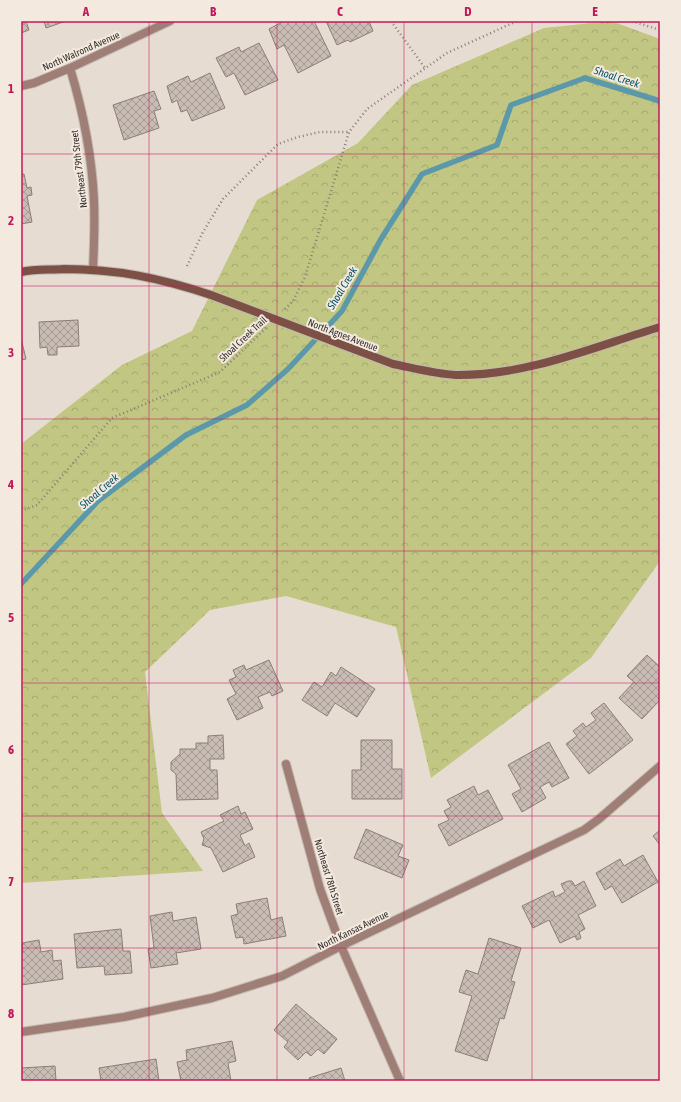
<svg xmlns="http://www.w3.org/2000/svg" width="681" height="1102" font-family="'Asap Condensed',sans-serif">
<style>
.forest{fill:url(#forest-crowns)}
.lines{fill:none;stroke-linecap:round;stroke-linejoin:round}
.stream{stroke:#5b98aa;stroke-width:5.5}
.building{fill:url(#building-cross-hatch);stroke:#8b7e77}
.street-casing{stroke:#c3bab1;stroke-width:10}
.secondary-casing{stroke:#c3bab1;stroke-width:10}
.path{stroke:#867f78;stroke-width:2.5;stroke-dasharray:1 3;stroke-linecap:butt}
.street{stroke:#9f7e76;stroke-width:8}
.secondary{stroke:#7d5046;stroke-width:8}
.secondary-bridge-casing{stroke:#c3bab1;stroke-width:10;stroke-linecap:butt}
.secondary-bridge{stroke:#7d5046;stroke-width:8}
.grid{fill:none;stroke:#c2185b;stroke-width:1;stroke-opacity:0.55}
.labels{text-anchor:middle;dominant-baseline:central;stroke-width:4;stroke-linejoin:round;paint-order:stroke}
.street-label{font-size:10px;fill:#34302c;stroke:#f4e9df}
.water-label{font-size:11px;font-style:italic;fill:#035467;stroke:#f4e9df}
.neatline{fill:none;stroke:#c2185b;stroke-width:1.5}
.grid-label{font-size:13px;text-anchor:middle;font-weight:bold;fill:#c2185b}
</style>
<defs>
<pattern id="forest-crowns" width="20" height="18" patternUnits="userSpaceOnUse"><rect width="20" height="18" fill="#c1c682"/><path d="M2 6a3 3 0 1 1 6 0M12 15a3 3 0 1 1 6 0" fill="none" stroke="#a6aa70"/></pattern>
<pattern id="building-cross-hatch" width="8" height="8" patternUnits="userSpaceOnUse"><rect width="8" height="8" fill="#c9bcb4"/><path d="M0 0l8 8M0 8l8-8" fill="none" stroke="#a49993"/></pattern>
</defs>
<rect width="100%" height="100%" fill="#e7dcd2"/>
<!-- forest -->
<path class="forest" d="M611,21L660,39V561L591,658L431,778L396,627L286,596L210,610L145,672L162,813L203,871L21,883V444L122,365L192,331L257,200L358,143L412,85L544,28Z"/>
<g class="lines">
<!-- stream -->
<path class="stream" d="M21,584L98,501L186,435L247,405L288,369L342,311L381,239L422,174L497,145L511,105L585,78L660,101"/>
</g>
<!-- building -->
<path class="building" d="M21,21H26L29,30L21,33Z
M44,21H66L46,28Z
M284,21H314L331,56L298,73L284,45L277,49L269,29Z
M326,21H369L373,31L350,42L348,40L337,45Z
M259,43L278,80L245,95L234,73L226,77L216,58L239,47L241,52Z
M210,73L225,108L192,121L187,110L181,112L177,100L172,103L167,86L188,76L191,82Z
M154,91L161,109L154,111L159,128L124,140L113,105Z
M21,174H24L27,188L31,187L32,195L27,196L32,222L21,224Z
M78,320L79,346L57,347V355H48L47,347L40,348L39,322Z
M21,338L26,359L21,360Z
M647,655L660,667V700L642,719L619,698L634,682L627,676Z
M269,660L283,691L272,696L270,692L258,697L263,708L237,720L227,699L236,694L229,680L236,677L233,670L244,665L246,670Z
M341,667L375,689L357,717L335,703L327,716L302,700L314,682L322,687L331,672L336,676Z
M604,703L633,740L589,774L566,744L577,736L573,731L583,723L586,727L596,720L591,713Z
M223,735L224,759H210V770H217L218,799L177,800L176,774L171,770V762L180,754V749H196V743H208V736Z
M361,740H392V769H402V799H352V770H361Z
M549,742L569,778L552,787L549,782L540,787L546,798L522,812L512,794L521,789L508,765Z
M474,786L478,795L488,790L503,819L449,846L438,825L449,820L444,811L451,807L447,800Z
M238,806L241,814L245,812L253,829L240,835L245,846L249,843L255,857L223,872L211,848L202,845L204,839L201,832L224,821L220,815Z
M366,829L403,845L398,856L409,860L402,878L354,858Z
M660,830V845L653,836Z
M643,855L658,882L622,903L612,886L605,890L596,873L620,859L624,866Z
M568,881H572L575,886L584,881L596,906L578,915L585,929L579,932L581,938L577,940L575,936L560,943L549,920L533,928L522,906L553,891L555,897L565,892L561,884Z
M267,898L271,920L282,917L286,936L244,944L243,937L236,938L231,916L238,914L236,904Z
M172,912L173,921L196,917L201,949L176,953L178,964L151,968L148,949L154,948L150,916Z
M121,929L123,951H130L132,973L105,975L104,966L77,968L74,934Z
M489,938L521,948L511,981L515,982L504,1019L500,1018L487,1061L455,1051L472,996L459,992L466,970L478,974Z
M39,940L41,952L52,950L53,961L61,960L63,979L21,985V952H23L22,943Z
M296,1004L337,1039L324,1054L318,1049L311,1056L306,1052L298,1060L284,1047L288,1042L274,1030Z
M232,1041L236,1061L228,1063L231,1081H181L177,1062L187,1060L186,1050Z
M156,1059L159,1081H101L99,1068Z
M55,1066L56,1081H21V1068Z
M341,1068L345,1081H310L309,1078Z"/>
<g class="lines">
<defs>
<path id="street" d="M70,68C83,111 92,156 94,201C95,224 94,247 93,269
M21,86L34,83L70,68L170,21
M286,764L320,889L341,946L400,1081
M21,1032L124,1017L212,998L282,976L341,946L584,830L599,819L660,766"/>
<path id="secondary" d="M21,272C35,269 49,270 64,269C117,269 160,278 211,295
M393,364C413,368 435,374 456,375C527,376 593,347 660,327"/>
</defs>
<!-- street casing -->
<use href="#street" class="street-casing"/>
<!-- secondary casing -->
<use href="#secondary" class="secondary-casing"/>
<!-- path -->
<path class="path" d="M391,21L425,68
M632,21L660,30
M187,266L203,232L223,199L278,144L298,137L320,132H349
M285,309L293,301L305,277L349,132L367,109L447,53L517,21
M21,511L37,505L112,418L220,372L266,328"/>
<!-- street -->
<use href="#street" class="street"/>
<!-- secondary -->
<use href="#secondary" class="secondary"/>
<defs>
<path id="secondary-bridge" d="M211,295L393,364"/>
</defs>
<!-- secondary-bridge casing -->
<use href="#secondary-bridge" class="secondary-bridge-casing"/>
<!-- secondary-bridge -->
<use href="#secondary-bridge" class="secondary-bridge"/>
</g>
<!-- grid -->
<path class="grid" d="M149,21V1081M277,21V1081M404,21V1081M532,21V1081M21,154H660M21,286H660M21,419H660M21,551H660M21,683H660M21,816H660M21,948H660"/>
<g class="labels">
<!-- street labels -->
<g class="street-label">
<text transform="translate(81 51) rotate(-24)">North Walrond Avenue</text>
<text transform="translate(79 169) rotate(-97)">Northeast 79th Street</text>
<text transform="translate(343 335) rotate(21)">North Agnes Avenue</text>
<text transform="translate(243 339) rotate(-43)">Shoal Creek Trail</text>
<text transform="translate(329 877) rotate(73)">Northeast 78th Street</text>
<text transform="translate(353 930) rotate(-26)">North Kansas Avenue</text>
</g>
<!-- water labels -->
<g class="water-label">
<text transform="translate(617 77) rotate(18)">Shoal Creek</text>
<text transform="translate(342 288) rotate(-59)">Shoal Creek</text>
<text transform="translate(99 491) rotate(-41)">Shoal Creek</text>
</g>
</g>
<!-- border -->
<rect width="681" height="1102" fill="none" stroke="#f4e9df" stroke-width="44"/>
<rect x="22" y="22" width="637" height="1058" class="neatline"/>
<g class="grid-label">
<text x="86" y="16">A</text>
<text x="213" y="16">B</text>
<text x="340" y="16">C</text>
<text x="468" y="16">D</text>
<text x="595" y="16">E</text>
<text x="11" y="93">1</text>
<text x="11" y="225">2</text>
<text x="11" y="357">3</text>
<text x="11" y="489">4</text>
<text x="11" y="622">5</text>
<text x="11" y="754">6</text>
<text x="11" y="886">7</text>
<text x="11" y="1018">8</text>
</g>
</svg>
